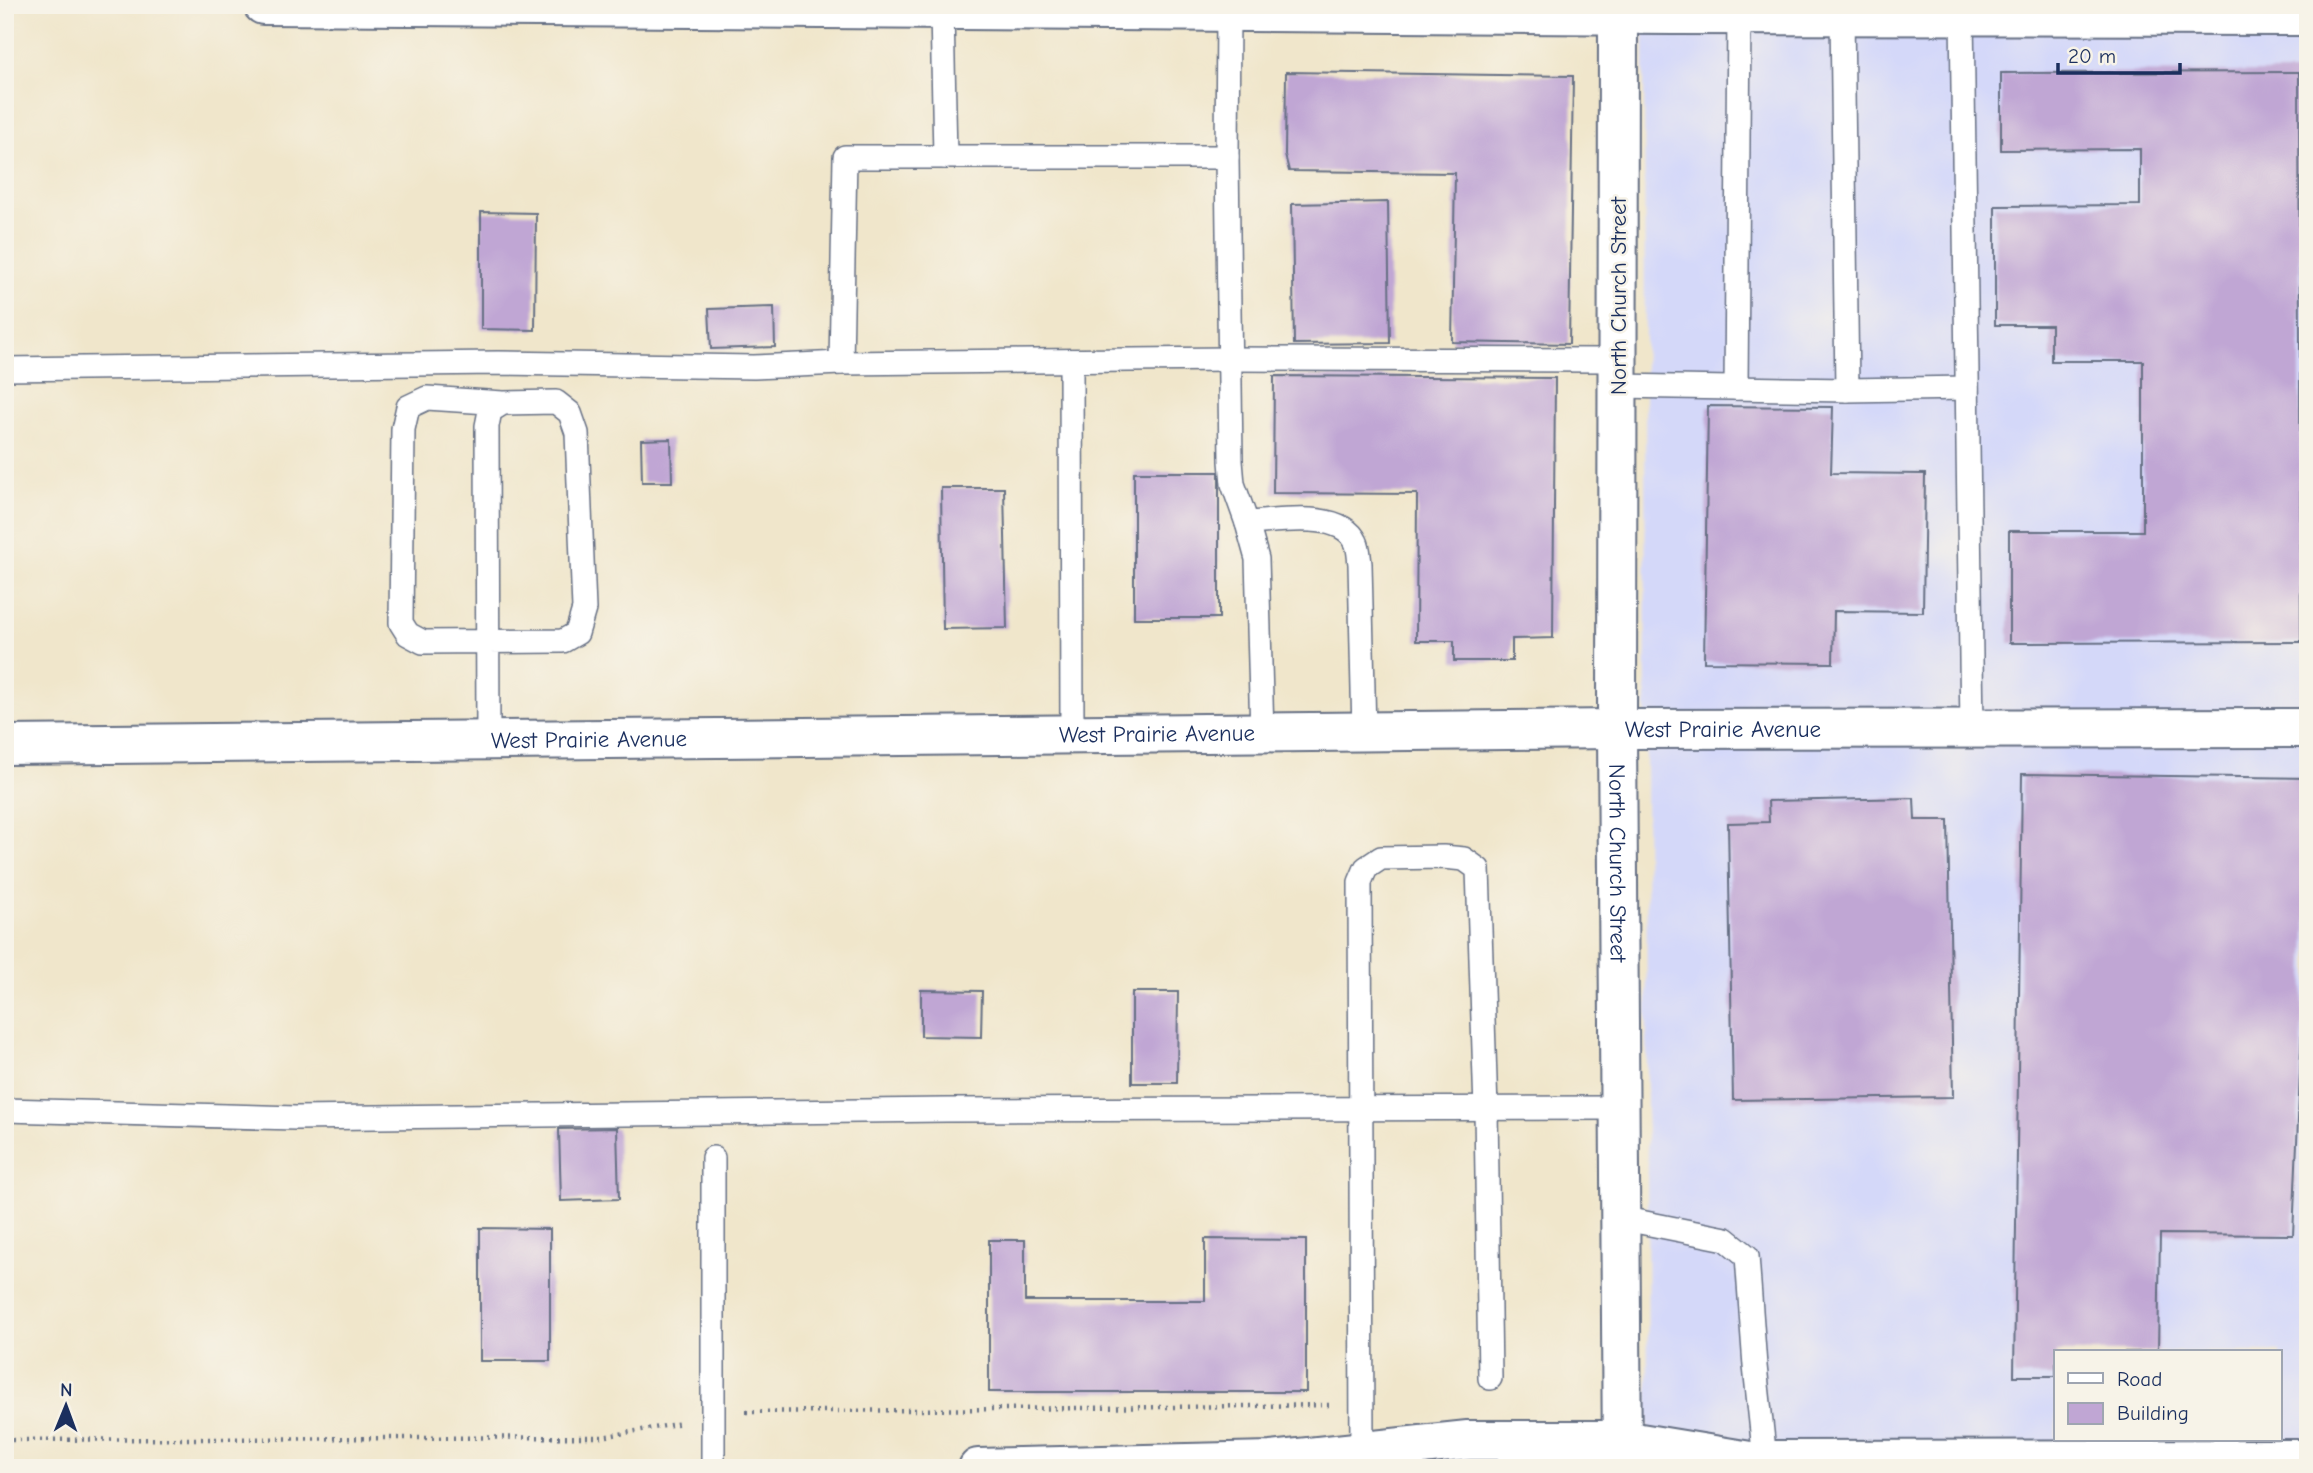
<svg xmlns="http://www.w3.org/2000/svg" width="2313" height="1473" font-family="'Comic Neue',sans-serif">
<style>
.built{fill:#d4d8f9;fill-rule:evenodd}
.building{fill:#c0a6d4}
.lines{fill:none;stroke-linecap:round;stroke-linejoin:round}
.service-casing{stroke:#666f84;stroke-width:26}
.minor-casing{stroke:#666f84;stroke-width:42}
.tertiary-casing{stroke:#666f84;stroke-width:42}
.path{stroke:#666f84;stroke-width:4.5;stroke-dasharray:2 5;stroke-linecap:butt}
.service{stroke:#fff;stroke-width:23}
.minor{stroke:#fff;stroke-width:38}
.tertiary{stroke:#fff;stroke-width:38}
.labels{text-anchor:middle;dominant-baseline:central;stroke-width:5;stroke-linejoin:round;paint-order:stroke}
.street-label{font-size:23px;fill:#1b2f5e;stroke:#f7f3e8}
</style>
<rect width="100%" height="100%" fill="#f7f3e8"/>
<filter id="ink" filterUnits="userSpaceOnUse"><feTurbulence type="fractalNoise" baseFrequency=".0143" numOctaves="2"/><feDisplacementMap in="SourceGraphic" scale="14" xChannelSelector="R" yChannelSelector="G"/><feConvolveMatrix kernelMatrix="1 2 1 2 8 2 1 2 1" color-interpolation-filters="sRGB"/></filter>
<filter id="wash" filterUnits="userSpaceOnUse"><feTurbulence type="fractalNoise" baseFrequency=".00686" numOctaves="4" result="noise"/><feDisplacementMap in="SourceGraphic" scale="28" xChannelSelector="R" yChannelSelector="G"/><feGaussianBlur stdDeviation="1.57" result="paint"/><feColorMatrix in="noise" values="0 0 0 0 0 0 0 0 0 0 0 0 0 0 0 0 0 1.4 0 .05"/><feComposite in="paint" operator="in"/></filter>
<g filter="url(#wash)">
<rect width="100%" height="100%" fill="#f0e6cb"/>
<!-- built -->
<path class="built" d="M1644 5H2308V1468H1648ZM2056 1352H2280V1440H2056Z"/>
<g id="blocks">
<!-- building -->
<g class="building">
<path d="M1286 72 1573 76 1569 344 1452 342 1455 173 1289 171 1285 155Z"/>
<path d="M2299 72 2301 642 2009 643V531H2143V361H2051V325H1995V206L2140 205V149L2001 150V73Z"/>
<path d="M1388 202 1390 343 1294 344 1292 204Z"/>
<path d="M481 212 536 213 535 330 481 329Z"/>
<path d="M774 307 775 347 711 349 709 309Z"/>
<path d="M1274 376 1555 378 1553 638 1512 639V661H1454V641H1416L1417 494 1273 493Z"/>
<path d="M1708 406 1833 407 1831 473 1925 474 1923 612 1834 611 1833 663 1704 662Z"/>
<path d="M671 439 672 482H642L641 440Z"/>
<rect x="1134" y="472" width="85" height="146"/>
<path d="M941 488H1004L1007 628 943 629Z"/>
<path d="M2022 774 2308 778V889L2293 1235 2160 1234 2158 1352H2056V1376H2014Z"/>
<path d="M1914 798 1915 820H1948L1953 1097 1733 1100 1728 823 1769 822 1768 801Z"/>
<path d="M921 990 982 991 981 1037 921 1036Z"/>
<path d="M1132 992H1178L1177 1083H1132Z"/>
<path d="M617 1128 619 1199 561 1201 559 1129Z"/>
<path d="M480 1228 550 1229V1361H480Z"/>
<path d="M1205 1239 1306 1240V1392H989V1240H1025V1301H1205Z"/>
</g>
</g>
</g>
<g filter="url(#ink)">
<use href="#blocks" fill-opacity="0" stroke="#666f84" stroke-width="2"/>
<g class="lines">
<defs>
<g id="service">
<path d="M942 11 945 157H1227"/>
<path d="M1228 12 1227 157 1231 461 1233 484 1247 523 1257 559 1262 733"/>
<path d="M1842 15 1847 390 1967 388"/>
<path d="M1962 15 1972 729"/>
<path d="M945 157H845L841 363 1230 359 1618 360"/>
<path d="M1071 361 1072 735"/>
<path d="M5 369 498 363 754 367 841 363"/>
<path d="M1618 386 1847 390"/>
<path d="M1736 388 1739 15"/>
<path d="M1247 523C1276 522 1341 509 1356 542 1359 548 1359 557 1360 564L1364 732"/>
<path d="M488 741 487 426 490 411 503 403 556 402 570 413 577 433 584 609 577 633 563 641 423 642 408 634 401 623 403 429 408 407 427 398 503 403"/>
<path d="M5 1110 296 1118 947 1110 1620 1108"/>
<path d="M1620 1218 1726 1239 1747 1256 1755 1366 1765 1460"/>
<path d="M1362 1451 1360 882 1366 868 1381 858 1443 857 1464 859 1478 869 1486 1110 1490 1378"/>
<path d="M713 1468V1158"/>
</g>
<g id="minor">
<path d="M263 5 1674 15 2308 16"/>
<path id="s1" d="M1618 5 1617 729 1622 1468"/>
<path id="s2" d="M5 745 1617 729 2308 728"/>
</g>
<g id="tertiary">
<path d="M1725 1463 1765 1460 2308 1459"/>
<path d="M978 1468 1271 1461 1468 1440H1622L1750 1461"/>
</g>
</defs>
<!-- service casing -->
<use href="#service" class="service-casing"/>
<!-- minor casing -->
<use href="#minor" class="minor-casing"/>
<!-- tertiary casing -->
<use href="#tertiary" class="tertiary-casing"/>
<!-- path -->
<g class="path">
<path d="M746 1412 1332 1405"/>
<path d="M5 1440 602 1437 682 1423"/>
</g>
<!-- service -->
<use href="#service" class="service"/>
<!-- minor -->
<use href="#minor" class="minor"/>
<!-- tertiary -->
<use href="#tertiary" class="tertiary"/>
</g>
</g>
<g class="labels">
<!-- street labels -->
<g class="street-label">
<text transform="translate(1618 296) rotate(-90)">North Church Street</text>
<text stroke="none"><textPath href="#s2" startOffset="1718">West Prairie Avenue</textPath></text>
<text stroke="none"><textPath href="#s2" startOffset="1152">West Prairie Avenue</textPath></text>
<text stroke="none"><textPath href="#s2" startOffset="584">West Prairie Avenue</textPath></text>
<text stroke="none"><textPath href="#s1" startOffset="858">North Church Street</textPath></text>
</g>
</g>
<!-- margin -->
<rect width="2313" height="1473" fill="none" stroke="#f7f3e8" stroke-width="28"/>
<!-- legend -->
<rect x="2054" y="1350" width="228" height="91" fill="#f7f3e8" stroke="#9fa5b1" stroke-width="2"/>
<rect x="2068" y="1373" width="35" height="10" fill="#ffffff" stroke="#9fa5b1" stroke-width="2"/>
<text x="2117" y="1386" font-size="21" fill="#1b2f5e">Road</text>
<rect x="2068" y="1403" width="35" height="21" fill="#c0a6d4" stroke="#9fa5b1" stroke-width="2"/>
<text x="2117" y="1420" font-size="21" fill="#1b2f5e">Building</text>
<!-- north arrow -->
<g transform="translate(66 1406) rotate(1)" stroke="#f7f3e8" stroke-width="5" paint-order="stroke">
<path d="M0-5L12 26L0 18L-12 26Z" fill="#1b2f5e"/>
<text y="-10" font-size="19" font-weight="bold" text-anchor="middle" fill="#1b2f5e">N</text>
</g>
<!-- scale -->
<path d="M2058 63v10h122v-10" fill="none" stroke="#1b2f5e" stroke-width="3.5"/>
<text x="2068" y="63" font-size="21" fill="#1b2f5e" stroke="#f7f3e8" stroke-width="5" paint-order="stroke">20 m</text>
</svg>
